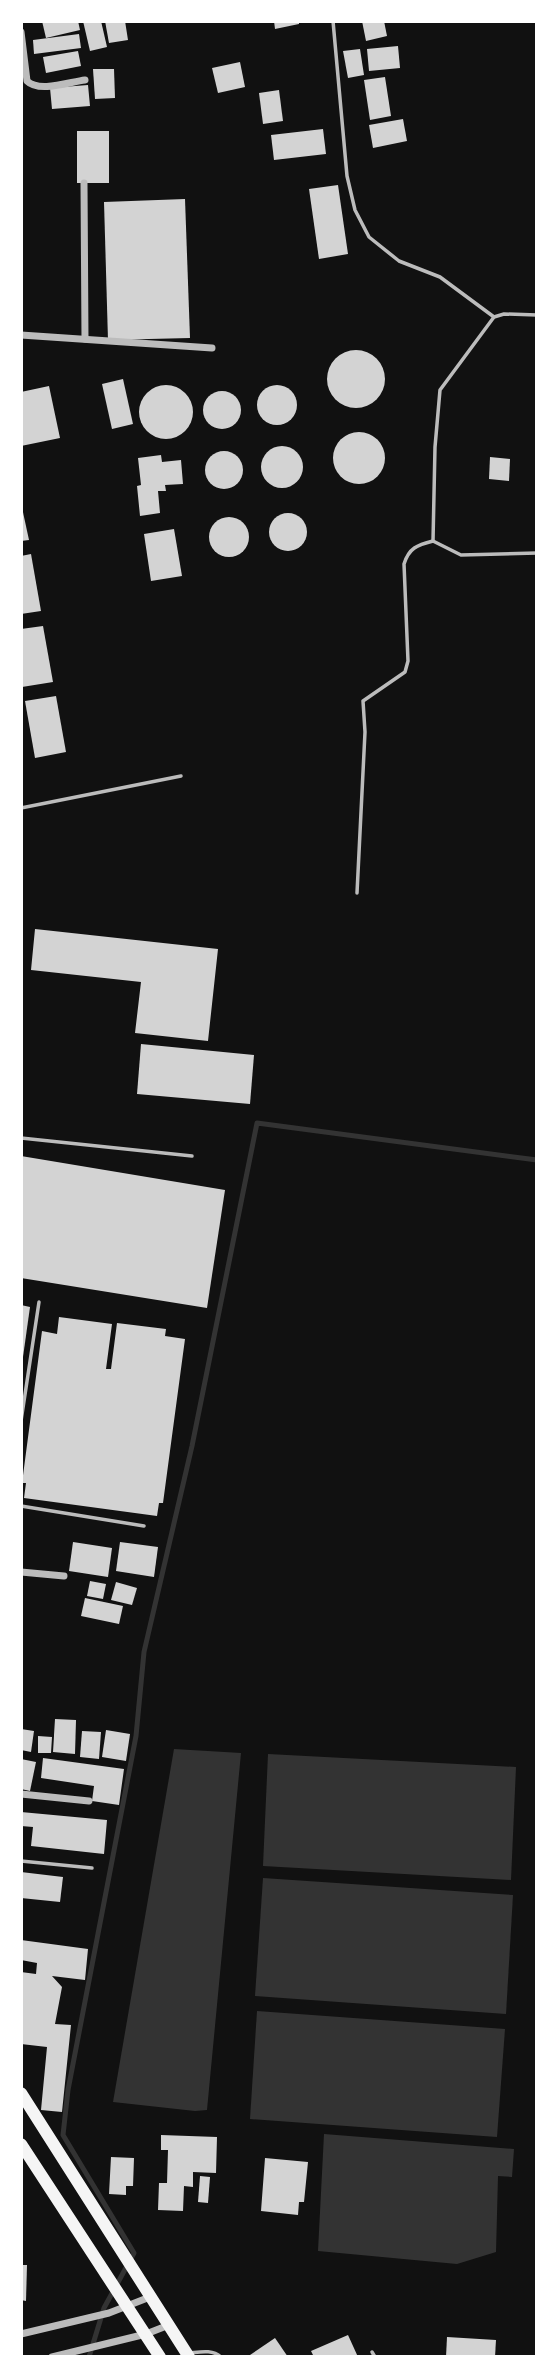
<svg xmlns="http://www.w3.org/2000/svg" width="558" height="2378" font-family="Quicksand,sans-serif">
<style>
.water{fill:#333}
.lines{fill:none;stroke-linecap:round;stroke-linejoin:round}
.stream{stroke:#333;stroke-width:5}
.building{fill:#d3d3d3}
.service{stroke:#bcbcbc;stroke-width:3.5}
.minor{stroke:#bcbcbc;stroke-width:7}
.trunk{stroke:#f5f5f5;stroke-width:12}
</style>
<rect width="100%" height="100%" fill="#111"/>
<!-- water -->
<g class="water">
<path d="M174 1749 241 1753 207 2110 195 2111 113 2102Z"/>
<path d="M268 1754 516 1767 511 1880 263 1866Z"/>
<path d="M263 1878 513 1895 506 2014 255 1996Z"/>
<path d="M257 2011 505 2029 497 2137 250 2119Z"/>
<path d="M324 2134 514 2149 512 2177 498 2176 496 2252 457 2264 318 2251Z"/>
</g>
<g class="lines">
<!-- stream -->
<path class="stream" d="M89 2357 104 2308 134 2253 63 2135 68 2090 136 1736 144 1652 192 1446 257 1123 537 1160"/>
</g>
<!-- building -->
<g class="building">
<path d="M42 21H78L80 30 46 38Z"/>
<path d="M83 21H101L107 47 90 51Z"/>
<path d="M105 21H125L128 40 109 43Z"/>
<path d="M274 21H299V24L275 29Z"/>
<path d="M362 21H384L387 36 366 41Z"/>
<path d="M79 34 81 48 34 54 33 40Z"/>
<path d="M398 46 400 68 369 71 367 49Z"/>
<path d="M360 49 364 75 348 78 343 51Z"/>
<path d="M78 51 81 66 46 73 43 57Z"/>
<path d="M240 62 245 87 218 93 212 68Z"/>
<path d="M93 69H114L115 98 95 99Z"/>
<path d="M385 77 391 116 370 120 364 80Z"/>
<path d="M88 85 90 106 52 109 50 88Z"/>
<path d="M279 90 283 121 263 124 259 93Z"/>
<path d="M403 119 407 141 373 148 369 125Z"/>
<path d="M323 129 326 154 274 160 271 135Z"/>
<rect x="77" y="131" width="32" height="52"/>
<path d="M338 185 348 254 319 259 309 189Z"/>
<path d="M185 199 190 338 108 340 104 202Z"/>
<circle cx="356" cy="379" r="29"/>
<path d="M123 379 133 424 112 429 102 384Z"/>
<circle cx="166" cy="412" r="27"/>
<circle cx="277" cy="405" r="20"/>
<path d="M49 386 60 438 21 446V392Z"/>
<circle cx="222" cy="410" r="19"/>
<circle cx="359" cy="458" r="26"/>
<circle cx="282" cy="467" r="21"/>
<circle cx="224" cy="470" r="19"/>
<path d="M161 455 162 462 181 460 183 484 165 485 166 491H158L160 513 140 516 137 486 141 485 138 458Z"/>
<path d="M490 457 510 459 509 481 489 479Z"/>
<path d="M21 503 29 540 21 541Z"/>
<circle cx="288" cy="532" r="19"/>
<circle cx="229" cy="537" r="20"/>
<path d="M174 529 182 576 151 581 144 534Z"/>
<path d="M31 554 41 611 21 614V556Z"/>
<path d="M43 626 53 682 22 687 21 629Z"/>
<path d="M56 696 66 752 35 758 25 701Z"/>
<path d="M35 929 218 949 208 1041 135 1033 141 982 31 970Z"/>
<path d="M141 1044 254 1055 250 1104 137 1094Z"/>
<path d="M21 1156 225 1190 207 1308 21 1278Z"/>
<path d="M21 1305 30 1307 23 1357H21Z"/>
<path d="M59 1317 112 1324 106 1369H111L117 1323 166 1329 165 1336 185 1339 163 1503H159L157 1516 24 1498 26 1483H22L42 1331 57 1334Z"/>
<path d="M73 1542 112 1548 108 1577 69 1571Z"/>
<path d="M120 1542 158 1547 154 1577 116 1571Z"/>
<path d="M90 1581 106 1584 103 1599 87 1596Z"/>
<path d="M116 1582 137 1588 132 1605 111 1600Z"/>
<path d="M85 1598 123 1606 119 1624 81 1616Z"/>
<path d="M55 1719 76 1720 75 1754 53 1752Z"/>
<path d="M21 1729 34 1731 31 1752 21 1750Z"/>
<path d="M106 1730 130 1734 126 1761 102 1757Z"/>
<path d="M82 1731 101 1732 99 1759 80 1757Z"/>
<path d="M38 1736 52 1737 51 1753H38Z"/>
<path d="M43 1758 124 1769 119 1805 92 1801 94 1786 41 1778Z"/>
<path d="M21 1759 36 1762 30 1791 21 1789Z"/>
<path d="M21 1812 107 1820 104 1854 31 1846 33 1827 21 1826Z"/>
<path d="M21 1872 63 1877 60 1902 21 1898Z"/>
<path d="M21 1940 88 1949 85 1980 52 1976 62 1987 55 2024 71 2025 62 2112 41 2110 47 2047 21 2044V1972L36 1974 37 1963 21 1960Z"/>
<path d="M161 2135 217 2137 216 2173 193 2172V2187L184 2186 183 2211 158 2210 159 2183H167L168 2150H161Z"/>
<path d="M111 2157 134 2158 133 2186H126V2195L109 2194Z"/>
<path d="M265 2158 308 2162 304 2202H299L298 2215 261 2211Z"/>
<path d="M200 2176 210 2177 208 2203 198 2202Z"/>
<path d="M21 2265H27L26 2301 21 2300Z"/>
<path d="M348 2335 358 2357H314L311 2351Z"/>
<path d="M447 2337 496 2340 495 2357H446Z"/>
<path d="M275 2338 288 2357H247Z"/>
</g>
<g class="lines">
<!-- service -->
<g class="service">
<path d="M333 21 347 176 355 210 369 237 399 261 440 277 494 317"/>
<path d="M537 315 504 314 494 317 440 390 435 447 433 541 461 555 537 553"/>
<path d="M21 808 181 776"/>
<path d="M357 893 365 732 363 701 405 672 408 661 404 564C409 548 417 545 433 541"/>
<path d="M21 1138 192 1156"/>
<path d="M21 1421 39 1302"/>
<path d="M21 1506 144 1526"/>
<path d="M21 1861 92 1868"/>
<path d="M372 2352 375 2357"/>
<path d="M189 2353C200 2352 212 2349 221 2357"/>
</g>
<!-- minor -->
<g class="minor">
<path d="M21 32 27 81C39 93 69 82 85 80"/>
<path d="M84 183 85 339"/>
<path d="M21 335 212 348"/>
<path d="M21 1572 64 1576"/>
<path d="M21 1794 89 1801"/>
<path d="M21 2334 109 2313 150 2297"/>
<path d="M52 2357 146 2334 169 2325"/>
</g>
<!-- trunk -->
<g class="trunk">
<path d="M21 2093 189 2357"/>
<path d="M21 2144 160 2357"/>
</g>
</g>
<!-- border -->
<rect width="558" height="2378" fill="none" stroke="#ffffff" stroke-width="46"/>
</svg>
